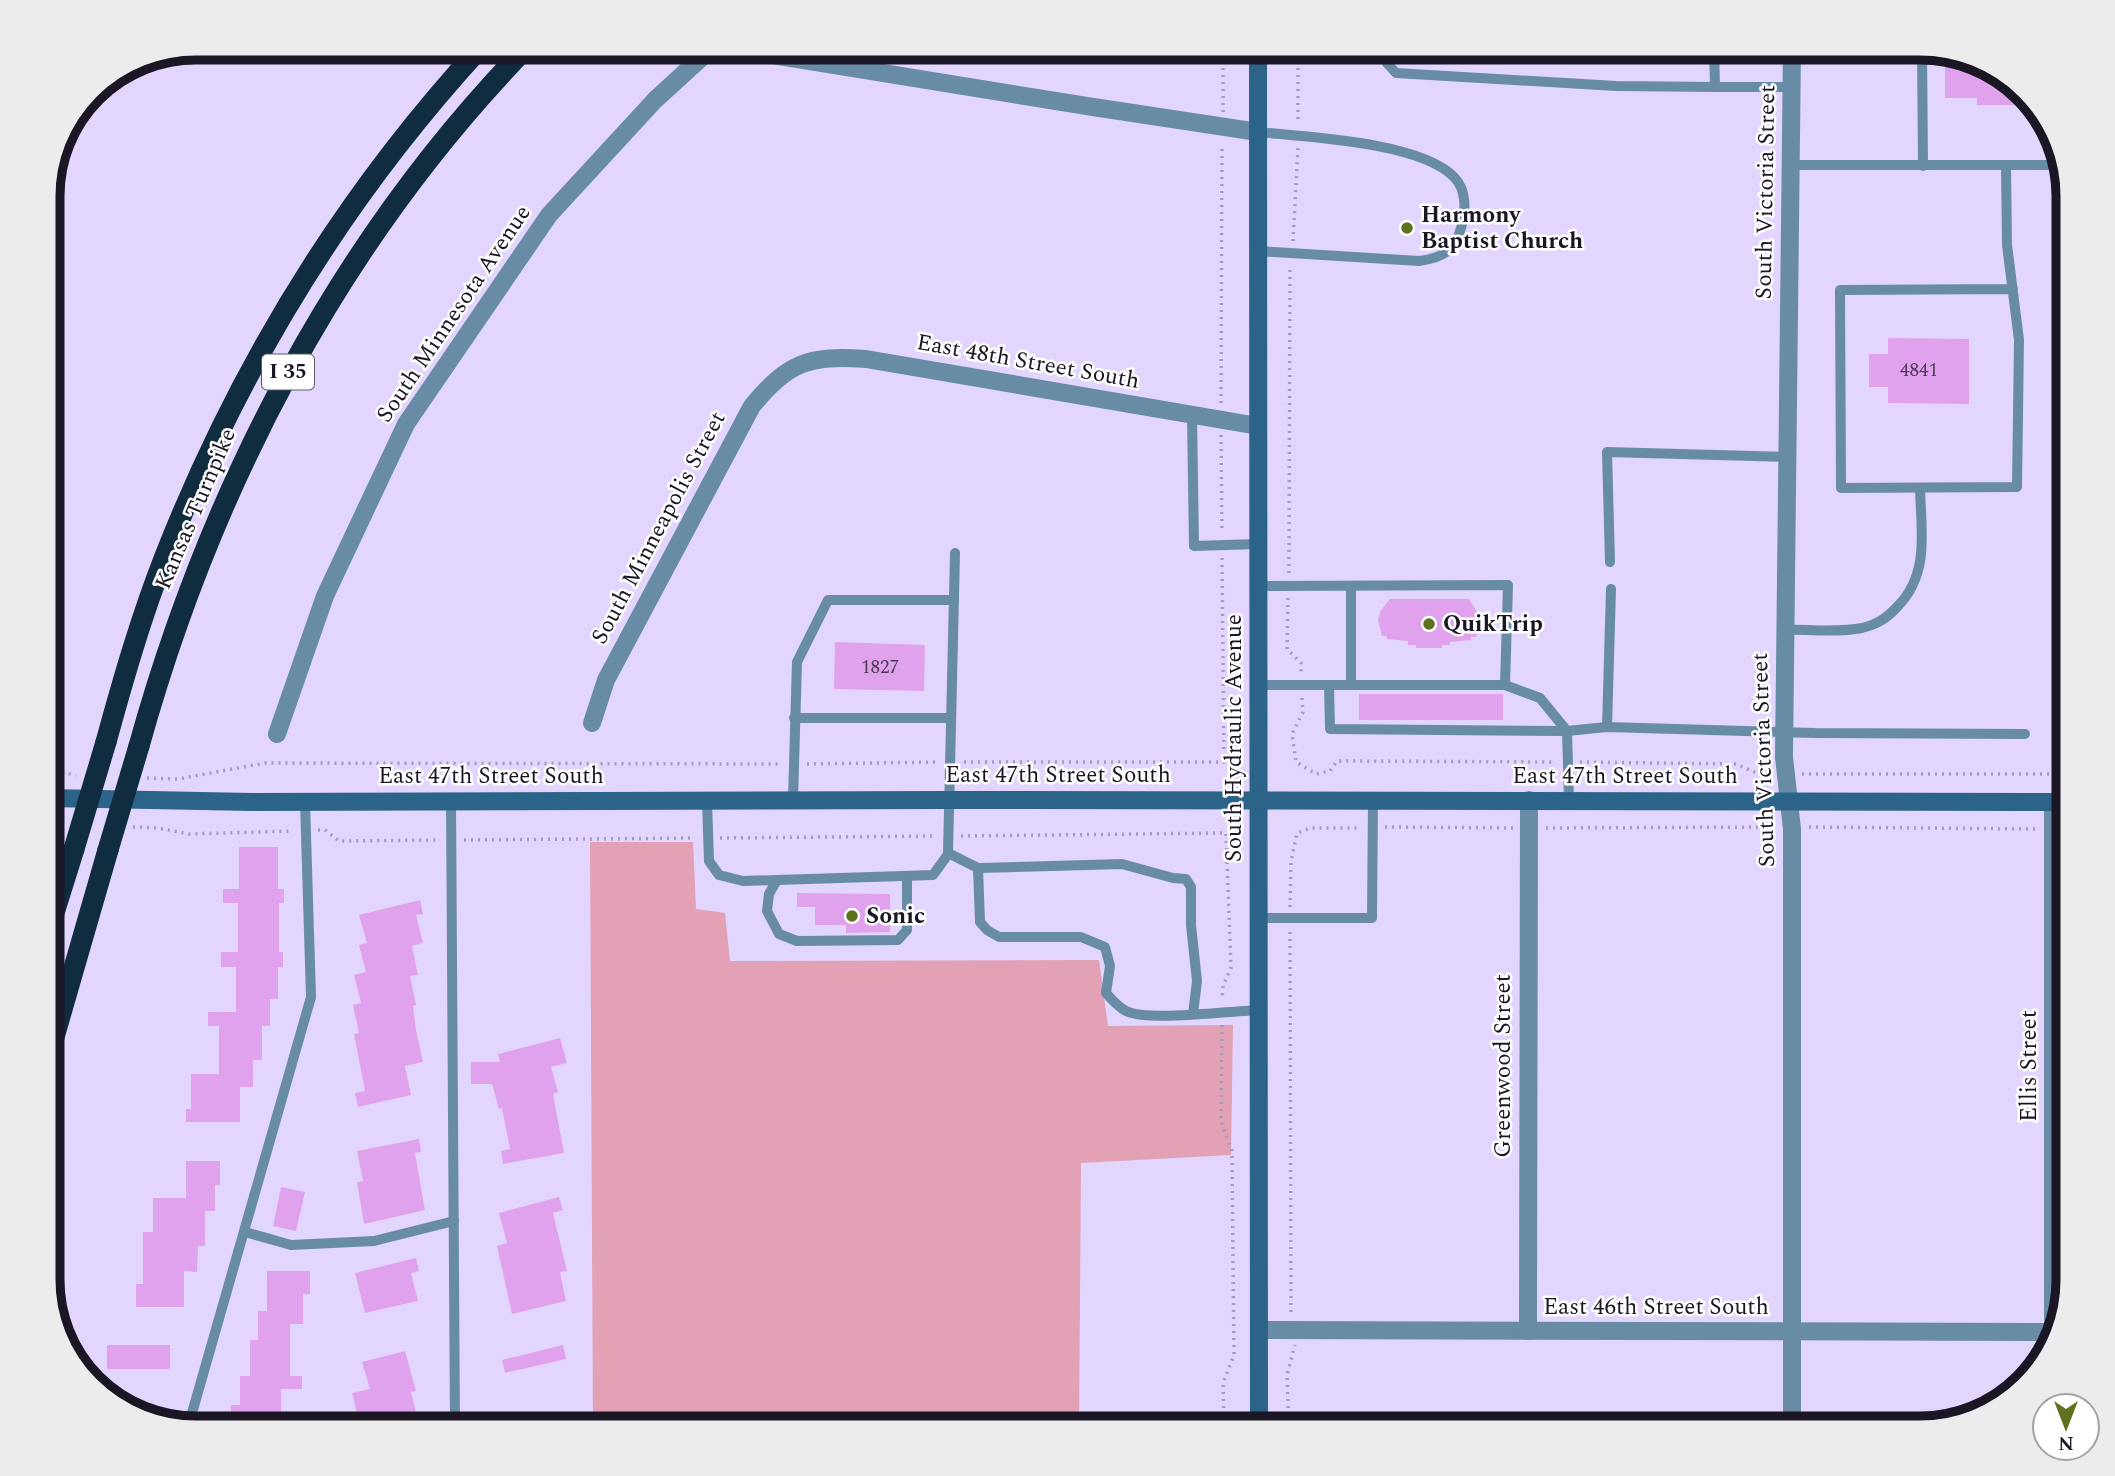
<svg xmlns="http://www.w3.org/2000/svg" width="2115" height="1476" font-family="Spectral,serif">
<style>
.green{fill:#e2a1b4}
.building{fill:#e0a2ed}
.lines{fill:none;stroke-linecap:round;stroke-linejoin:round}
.path{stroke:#a59bbb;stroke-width:3.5;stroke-dasharray:2 5;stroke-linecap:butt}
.lane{stroke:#688ca5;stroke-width:10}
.street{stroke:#688ca5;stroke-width:18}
.secondary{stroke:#2b6389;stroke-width:18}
.highway{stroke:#102d40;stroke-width:21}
.highway-bridge{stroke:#102d40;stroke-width:21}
.poi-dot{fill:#60711e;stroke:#fff;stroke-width:2.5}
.labels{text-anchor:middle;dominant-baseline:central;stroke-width:5;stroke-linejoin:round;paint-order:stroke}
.number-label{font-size:19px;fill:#4c3956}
.shield{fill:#fff;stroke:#5f5c66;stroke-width:2}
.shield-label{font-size:21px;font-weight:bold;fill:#1b1624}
.street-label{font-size:23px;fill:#1b1624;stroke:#fff}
.poi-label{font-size:23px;font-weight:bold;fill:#1b1624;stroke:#fff;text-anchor:start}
.rim{fill:none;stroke:#1b1624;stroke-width:9}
</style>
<rect width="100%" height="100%" fill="#e3d6fe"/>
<!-- green -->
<path class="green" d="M590 842H693L696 909 725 913 730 961 1099 960 1108 1026 1233 1025 1231 1155 1081 1163 1079 1429H593Z"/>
<!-- building -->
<g class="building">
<path d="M1945 55 2002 72 2031 105H1977V98H1945Z"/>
<path d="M1888 338 1969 339V404L1888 403V387H1869V354H1888Z"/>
<path d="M1390 599H1469L1479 615 1478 632 1476 637H1471V640L1450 642V645H1442V648H1416V645H1408V641L1387 639V636H1382L1378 620 1381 610Z"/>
<path d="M835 642 925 645 924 691 834 689Z"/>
<rect x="1359" y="694" width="144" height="26"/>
<path d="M239 847H278V889H284V903H279V952H283V967H278V999H270V1026H262V1060H253V1087H240V1122H186V1109H191V1074H219V1026H208V1012H236V967H221V952H238V903H223V889H239Z"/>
<path d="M797 893 890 894V932L846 933V925H815V907H797Z"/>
<path d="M420 900 423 914 416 915 423 943 412 946 418 975 410 976 416 1005 413 1006 416 1030 423 1062 405 1066 411 1095 358 1107 355 1093 365 1091 354 1034 359 1033 353 1005 361 1003 354 975 366 972 359 945 367 943 359 915Z"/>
<path d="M560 1038 567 1063 551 1067 558 1092 553 1094 564 1153 503 1164 501 1151 510 1149 502 1108 499 1109 492 1084H471V1062H500L498 1054Z"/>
<path d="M419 1139 421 1152 415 1153 425 1210 364 1224 357 1182 363 1181 357 1151Z"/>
<path d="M186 1161H220V1185H215V1211H205V1246H198L197 1272 184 1271V1307H136V1284H143V1232H153V1198H186Z"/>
<path d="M281 1187 305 1192 296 1231 273 1226Z"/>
<path d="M559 1197 563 1210 553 1213 567 1271 560 1272 566 1301 512 1314 497 1246 507 1243 499 1213Z"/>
<path d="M416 1258 419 1271 411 1273 418 1301 365 1313 355 1273Z"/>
<path d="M267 1271H310V1294H303V1324H290V1376H302V1389H281V1429H231V1405H240V1376H250V1340H258V1311H267Z"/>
<rect x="107" y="1345" width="63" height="24"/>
<path d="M563 1345 566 1359 505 1373 502 1360Z"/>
<path d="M405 1351 416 1391 411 1392 418 1421 385 1429H361L352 1393 370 1389 362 1362Z"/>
</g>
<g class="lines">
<!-- path -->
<g class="path">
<path d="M1298 47V122"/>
<path d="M1223 112V47"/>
<path d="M1293 241 1298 147"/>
<path d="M1221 403 1222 144"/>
<path d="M1221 435 1222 532"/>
<path d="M1289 573 1290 266"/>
<path d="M1288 598 1287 649 1301 663V672"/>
<path d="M1302 698 1303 712 1292 734 1296 762 1316 774 1330 771 1337 761 1555 762"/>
<path d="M964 762H1224L1222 557"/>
<path d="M1580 762 1736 764 1761 775H1769"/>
<path d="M807 764 939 762"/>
<path d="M48 770 76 775"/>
<path d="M1802 774H2059L2068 771"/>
<path d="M147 778 178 779 265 763 782 764"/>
<path d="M48 824 62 825"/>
<path d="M133 827 158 828 189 834 293 831"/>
<path d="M1385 827 1514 828"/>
<path d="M1809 827 2036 829"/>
<path d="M1546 828 1777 827"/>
<path d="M318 830H325L339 841 439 840"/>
<path d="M961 836 1226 833 1231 968 1223 986 1222 1000"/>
<path d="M720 838 936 836"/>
<path d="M464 840 695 838"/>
<path d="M1290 907 1291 862 1297 833 1311 828H1360"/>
<path d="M1290 932 1291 1313"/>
<path d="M1222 1025 1221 1121 1232 1151 1234 1355 1223 1383 1224 1429"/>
<path d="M1289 1429 1287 1375 1295 1345"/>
</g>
<!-- lane -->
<g class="lane">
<path d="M1386 47V62L1396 73 1616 86 1715 87"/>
<path d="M1714 47 1715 87H1791"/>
<path d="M1922 48 1923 166"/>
<path d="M1790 165H2061"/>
<path d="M2006 165 2007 245 2019 340 2017 487 1841 488 1840 290 2013 289"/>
<path d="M1258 251 1419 261C1442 258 1455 251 1461 228 1466 212 1467 190 1454 177 1420 142 1307 137 1258 132"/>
<path d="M1192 415 1194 546 1258 544"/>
<path d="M955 553 948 853 978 868 980 922 987 930 999 937H1081L1105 947 1110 966 1106 993C1112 1000 1118 1007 1126 1011 1149 1022 1230 1011 1259 1010"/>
<path d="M1610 562 1607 452 1787 457"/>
<path d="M1258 586 1508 585 1505 685H1258"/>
<path d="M1785 630C1810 629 1838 633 1862 628 1878 624 1887 618 1898 606 1930 573 1921 530 1920 488"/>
<path d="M1329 685 1330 729 1567 731 1607 727 1815 733 2025 734"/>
<path d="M1351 685V586"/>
<path d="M1505 685 1540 698 1567 731 1569 801"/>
<path d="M794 718H951"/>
<path d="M1607 727 1611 589"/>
<path d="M793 800 797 662 828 600H954"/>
<path d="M451 801 455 1429"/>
<path d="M707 801 709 861 719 875 743 881 933 875 949 853"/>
<path d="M978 868 1122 864 1173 878 1186 879 1191 887V925L1197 981 1193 1014"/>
<path d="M777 880 769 894 767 911 779 934 797 941 898 940 907 930V877"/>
<path d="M1259 918H1372L1373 800"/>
<path d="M245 1232 291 1245 374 1241 454 1221"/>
<path d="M188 1427 311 997 305 802"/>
</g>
<!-- street -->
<g class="street">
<path d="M723 47 1093 107 1258 132"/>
<path d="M1792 47 1784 757 1792 829V1429"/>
<path d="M592 723 606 680 752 406C789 362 808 355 866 359L1258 426"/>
<path d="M277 734 325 596 406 424 549 215 655 100 713 47"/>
<path d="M1259 1330 2052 1332"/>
<path d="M2053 1330V802"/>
<path d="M1528 1331 1529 800"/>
</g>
<!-- secondary -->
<g class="secondary">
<path d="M1258 47 1259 1429"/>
<path d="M48 798 252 802 950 800 2068 802"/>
</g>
<!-- highway -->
<g class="highway">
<path d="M106 742C123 680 141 617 165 556 239 368 344 196 481 47"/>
<path d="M139 746C211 487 339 240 527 47"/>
<path d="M48 932 74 849"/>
<path d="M48 1058 108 850"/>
</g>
<!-- highway-bridge -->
<g class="highway-bridge">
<path d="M74 849 106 742"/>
<path d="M108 850 139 746"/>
</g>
</g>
<!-- markers -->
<g class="poi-dot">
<circle cx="1407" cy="228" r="7"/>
<circle cx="1429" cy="624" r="7"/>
<circle cx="852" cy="916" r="7"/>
</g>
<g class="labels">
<!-- number labels -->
<g class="number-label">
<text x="1919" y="370">4841</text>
<text x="880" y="667">1827</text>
</g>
<!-- shield labels -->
<rect class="shield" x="262" y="354.5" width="52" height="35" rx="5"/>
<g class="shield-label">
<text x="288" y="372">I 35</text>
</g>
<!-- street labels -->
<g class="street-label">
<text transform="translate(1766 192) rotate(-89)">South Victoria Street</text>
<text transform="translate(454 314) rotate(-56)">South Minnesota Avenue</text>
<text transform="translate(1028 362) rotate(10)">East 48th Street South</text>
<text transform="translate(196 509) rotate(-67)">Kansas Turnpike</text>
<text transform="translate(659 528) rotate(-62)">South Minneapolis Street</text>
<text transform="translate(1234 738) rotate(-90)">South Hydraulic Avenue</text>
<text transform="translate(1764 760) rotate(-92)">South Victoria Street</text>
<text x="1058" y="775">East 47th Street South</text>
<text x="491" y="776">East 47th Street South</text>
<text x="1625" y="776">East 47th Street South</text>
<text transform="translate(1503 1066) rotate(-90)">Greenwood Street</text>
<text transform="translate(2029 1066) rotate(-90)">Ellis Street</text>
<text x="1656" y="1307">East 46th Street South</text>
</g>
<!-- poi labels -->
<g class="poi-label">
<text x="1421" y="215">Harmony<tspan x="1421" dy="26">Baptist Church</tspan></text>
<text x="1443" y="624">QuikTrip</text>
<text x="866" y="916">Sonic</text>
</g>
</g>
<!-- crop -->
<path d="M0 0H2115V1476H0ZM196 60H1920A136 136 0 0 1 2056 196V1280A136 136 0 0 1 1920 1416H196A136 136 0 0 1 60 1280V196A136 136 0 0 1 196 60Z" fill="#edeced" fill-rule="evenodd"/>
<path class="rim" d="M196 60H1920A136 136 0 0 1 2056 196V1280A136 136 0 0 1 1920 1416H196A136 136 0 0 1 60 1280V196A136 136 0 0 1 196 60Z"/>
<!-- north arrow -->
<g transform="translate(2066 1427) rotate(180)"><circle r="33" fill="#ffffff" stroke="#a4a2a7" stroke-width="2"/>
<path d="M0-5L12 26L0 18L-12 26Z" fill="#60711e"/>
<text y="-10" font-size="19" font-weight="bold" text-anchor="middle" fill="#1b1624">N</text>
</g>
</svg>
